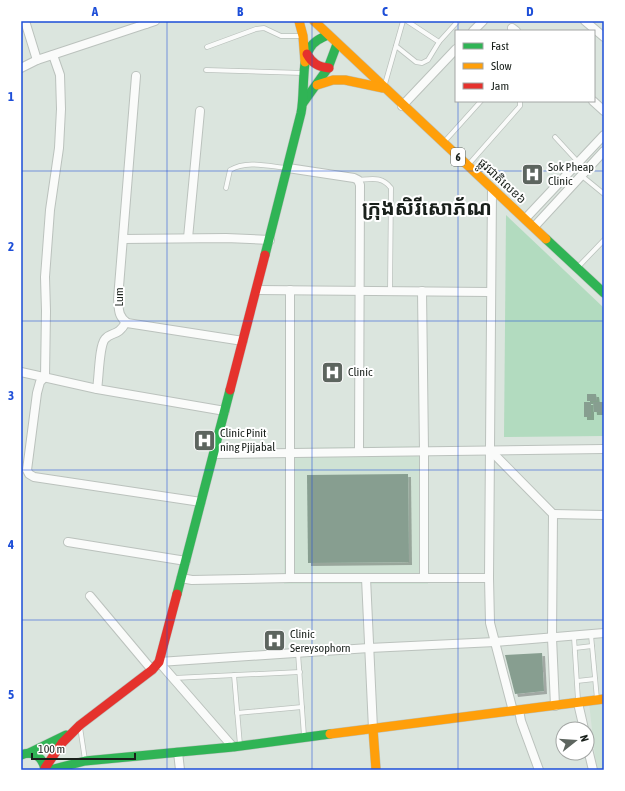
<svg xmlns="http://www.w3.org/2000/svg" width="625" height="791" font-family="'Asap Condensed','Noto Sans Khmer',sans-serif">
<style>
.built{fill:#cfe2d4}
.green{fill:#b2dbbf}
.building{fill:#879e90;filter:url(#shadow)}
.lines{fill:none;stroke-linecap:round;stroke-linejoin:round}
.lane-casing{stroke:#bbc2bd;stroke-width:5.5}
.street-casing{stroke:#bbc2bd;stroke-width:10}
.fast-casing{stroke:#bbc2bd;stroke-width:10}
.slow-casing{stroke:#bbc2bd;stroke-width:10}
.jam-casing{stroke:#bbc2bd;stroke-width:10}
.lane{stroke:#fafbfa;stroke-width:4}
.street{stroke:#fafbfa;stroke-width:8}
.fast{stroke:#30b455;stroke-width:9}
.slow{stroke:#ff9f0a;stroke-width:9}
.jam{stroke:#e5322d;stroke-width:9}
.grid{fill:none;stroke:#1d4ed8;stroke-width:1;stroke-opacity:0.55}
.labels{text-anchor:middle;dominant-baseline:central;stroke-width:4;stroke-linejoin:round;paint-order:stroke}
.shield{fill:#fff;stroke:#5e635f;stroke-width:1}
.shield-label{font-size:11px;font-weight:bold;fill:#19201b}
.poi-label{font-size:12px;fill:#19201b;stroke:#fff;text-anchor:start}
.street-label{font-size:12px;fill:#19201b;stroke:#fff}
.town-label{font-size:20px;font-weight:bold;fill:#19201b;stroke:#fff}
.neatline{fill:none;stroke:#1d4ed8;stroke-width:1.5}
.grid-label{font-size:13px;text-anchor:middle;font-weight:bold;fill:#1d4ed8}
</style>
<defs>
<filter id="shadow"><feDropShadow dx="3" dy="3" stdDeviation="0" flood-color="#0004"/></filter>
</defs>
<rect width="100%" height="100%" fill="#dbe5de"/>
<!-- built -->
<g class="built">
<path d="M427 446 428 584H284L285 448Z"/>
<path d="M604 700V770H598L595 757 589 702Z"/>
</g>
<!-- green -->
<path class="green" d="M506 215 604 308V436L504 437Z"/>
<!-- building -->
<g class="building">
<path d="M587 394H596L597 401H587Z"/>
<rect x="584" y="402" width="7" height="15"/>
<path d="M593 402H604V412H594Z"/>
<path d="M408 474 409 562 308 563 307 475Z"/>
<path d="M542 653 544 691 515 694 505 655Z"/>
</g>
<g class="lines">
<defs>
<g id="lane">
<path d="M407 21 439 42"/>
<path d="M396 46 416 62 422 63 428 60 439 42 458 21"/>
<path d="M207 47 256 29 264 28 281 36H300"/>
<path d="M206 70 303 73"/>
<path d="M385 84 403 21"/>
<path d="M555 137 578 162"/>
<path d="M445 141 481 101"/>
<path d="M469 164 520 106V101"/>
<path d="M582 176 604 194"/>
<path d="M358 180C372 179 382 176 391 188L390 291"/>
<path d="M226 188 230 170C246 160 268 166 286 168"/>
<path d="M579 266 604 240"/>
<path d="M591 635 597 699"/>
<path d="M574 637 578 700"/>
<path d="M575 648 592 646"/>
<path d="M298 653 304 736"/>
<path d="M234 675 240 745"/>
<path d="M174 678 300 672"/>
<path d="M577 681 595 679"/>
<path d="M237 713 302 707"/>
<path d="M80 727 85 760"/>
</g>
<g id="street">
<path d="M25 21 37 60"/>
<path d="M585 21 604 37"/>
<path d="M146 24 155 21"/>
<path d="M512 28 516 31"/>
<path d="M473 31 483 21"/>
<path d="M53 55 60 75 61 109 59 148 50 210 45 277 46 311 45 377 40 382 37 393 27 470 29 474 34 477 201 502"/>
<path d="M21 68 37 60 146 24 144 21"/>
<path d="M136 76 118 299C119 310 118 316 127 323L243 341"/>
<path d="M593 101 604 111"/>
<path d="M402 106 456 49"/>
<path d="M288 168 354 178 358 180 360 185 359 452"/>
<path d="M492 189 489 578 490 623 513 711"/>
<path d="M525 219 604 135"/>
<path d="M534 227 604 151"/>
<path d="M188 238 200 111"/>
<path d="M123 239 226 238 270 240"/>
<path d="M257 290 490 292"/>
<path d="M422 291 424 451V578"/>
<path d="M21 372 97 389 225 411"/>
<path d="M97 389C99 378 99 346 105 339 112 331 118 337 126 322"/>
<path d="M491 451 553 514 552 638 555 706"/>
<path d="M214 454 604 449"/>
<path d="M553 514 604 515"/>
<path d="M68 542 186 561"/>
<path d="M181 578 192 580 290 578H489"/>
<path d="M290 578V290"/>
<path d="M366 578 373 729"/>
<path d="M90 596 152 670"/>
<path d="M159 662 369 648 495 642 604 633"/>
<path d="M159 662 233 747"/>
<path d="M578 703 584 729"/>
<path d="M519 710 521 721 539 770"/>
<path d="M587 745 593 770"/>
<path d="M178 752 180 770"/>
</g>
<g id="fast">
<path d="M303 103 328 68 337 44"/>
<path d="M546 239 604 293"/>
<path d="M265 255 301 113C305 94 301 62 310 48 314 41 321 38 328 35"/>
<path d="M177 594 230 390"/>
<path d="M29 753 66 735"/>
<path d="M21 755C34 750 43 757 45 770"/>
<path d="M50 770 85 761 233 747 330 734"/>
</g>
<g id="slow">
<path d="M299 21 303 36 305 62"/>
<path d="M314 21 546 239"/>
<path d="M317 85 333 80H345L383 88"/>
<path d="M373 729 376 770"/>
<path d="M330 734 604 699"/>
</g>
<g id="jam">
<path d="M307 54C312 63 318 67 329 68"/>
<path d="M230 390 265 255"/>
<path d="M45 768 62 743 80 725 152 670 159 662 177 594"/>
</g>
</defs>
<!-- lane casing -->
<use href="#lane" class="lane-casing"/>
<!-- street casing -->
<use href="#street" class="street-casing"/>
<!-- fast casing -->
<use href="#fast" class="fast-casing"/>
<!-- slow casing -->
<use href="#slow" class="slow-casing"/>
<!-- jam casing -->
<use href="#jam" class="jam-casing"/>
<!-- lane -->
<use href="#lane" class="lane"/>
<!-- street -->
<use href="#street" class="street"/>
<!-- fast -->
<use href="#fast" class="fast"/>
<!-- slow -->
<use href="#slow" class="slow"/>
<!-- jam -->
<use href="#jam" class="jam"/>
</g>
<!-- grid -->
<path class="grid" d="M167 21V770M312 21V770M458 21V31M458 101V770M21 171H604M21 321H604M21 470H604M21 620H604"/>
<!-- icons -->
<defs>
<symbol id="hospital-square" viewBox="-11 -11 22 22"><rect x="-9" y="-9" width="18" height="18" rx="4" fill="#5d655f" stroke="#fff"/><path d="M-5-5h3v3.5h4V-5h3V5h-3V1.5h-4V5h-3Z" fill="#fff"/></symbol>
</defs>
<g fill-rule="evenodd">
<use href="#hospital-square" x="520" y="162" width="25" height="25"/>
<use href="#hospital-square" x="320" y="360" width="25" height="25"/>
<use href="#hospital-square" x="192" y="428" width="25" height="25"/>
<use href="#hospital-square" x="262" y="628" width="25" height="25"/>
</g>
<g class="labels">
<!-- shield labels -->
<rect class="shield" x="451" y="148" width="14" height="18" rx="3"/>
<g class="shield-label">
<text x="458" y="157">6</text>
</g>
<!-- poi labels -->
<g class="poi-label">
<text x="548" y="167">Sok Pheap<tspan x="548" dy="14">Clinic</tspan></text>
<text x="348" y="372">Clinic</text>
<text x="220" y="433">Clinic Pinit<tspan x="220" dy="14">ning Pjijabal</tspan></text>
<text x="290" y="634">Clinic<tspan x="290" dy="14">Sereysophorn</tspan></text>
</g>
<!-- street labels -->
<g class="street-label">
<text transform="translate(502 181) rotate(43)">ផ្លូវជាតិលេខ៦</text>
<text transform="translate(119 297) rotate(-90)">Lum</text>
</g>
<!-- town labels -->
<g class="town-label">
<text x="427" y="207">ក្រុងសិរីសោភ័ណ</text>
</g>
</g>
<!-- border -->
<rect width="625" height="791" fill="none" stroke="#ffffff" stroke-width="44"/>
<!-- legend -->
<rect x="455" y="30" width="140" height="72" fill="#ffffff" stroke="#a3a6a4"/>
<rect x="463" y="43" width="20" height="6" fill="#30b455" stroke="#a3a6a4"/>
<text x="491" y="50" font-size="12" fill="#19201b">Fast</text>
<rect x="463" y="63" width="20" height="6" fill="#ff9f0a" stroke="#a3a6a4"/>
<text x="491" y="70" font-size="12" fill="#19201b">Slow</text>
<rect x="463" y="83" width="20" height="6" fill="#e5322d" stroke="#a3a6a4"/>
<text x="491" y="90" font-size="12" fill="#19201b">Jam</text>
<!-- north arrow -->
<g transform="translate(575 741) rotate(73)"><circle r="19" fill="#ffffff" stroke="#a3a6a4"/>
<path d="M0-3L7 15L0 10L-7 15Z" fill="#5d655f"/>
<text y="-6" font-size="11" font-weight="bold" text-anchor="middle" fill="#19201b">N</text>
</g>
<!-- scale -->
<path d="M32 753v6h103v-6" fill="none" stroke="#19201b" stroke-width="2"/>
<text x="38" y="753" font-size="12" fill="#19201b" stroke="#ffffff" stroke-width="3" paint-order="stroke">100 m</text>
<rect x="22" y="22" width="581" height="747" class="neatline"/>
<g class="grid-label">
<text x="95" y="16">A</text>
<text x="240" y="16">B</text>
<text x="385" y="16">C</text>
<text x="530" y="16">D</text>
<text x="11" y="101">1</text>
<text x="11" y="251">2</text>
<text x="11" y="400">3</text>
<text x="11" y="549">4</text>
<text x="11" y="699">5</text>
</g>
</svg>
